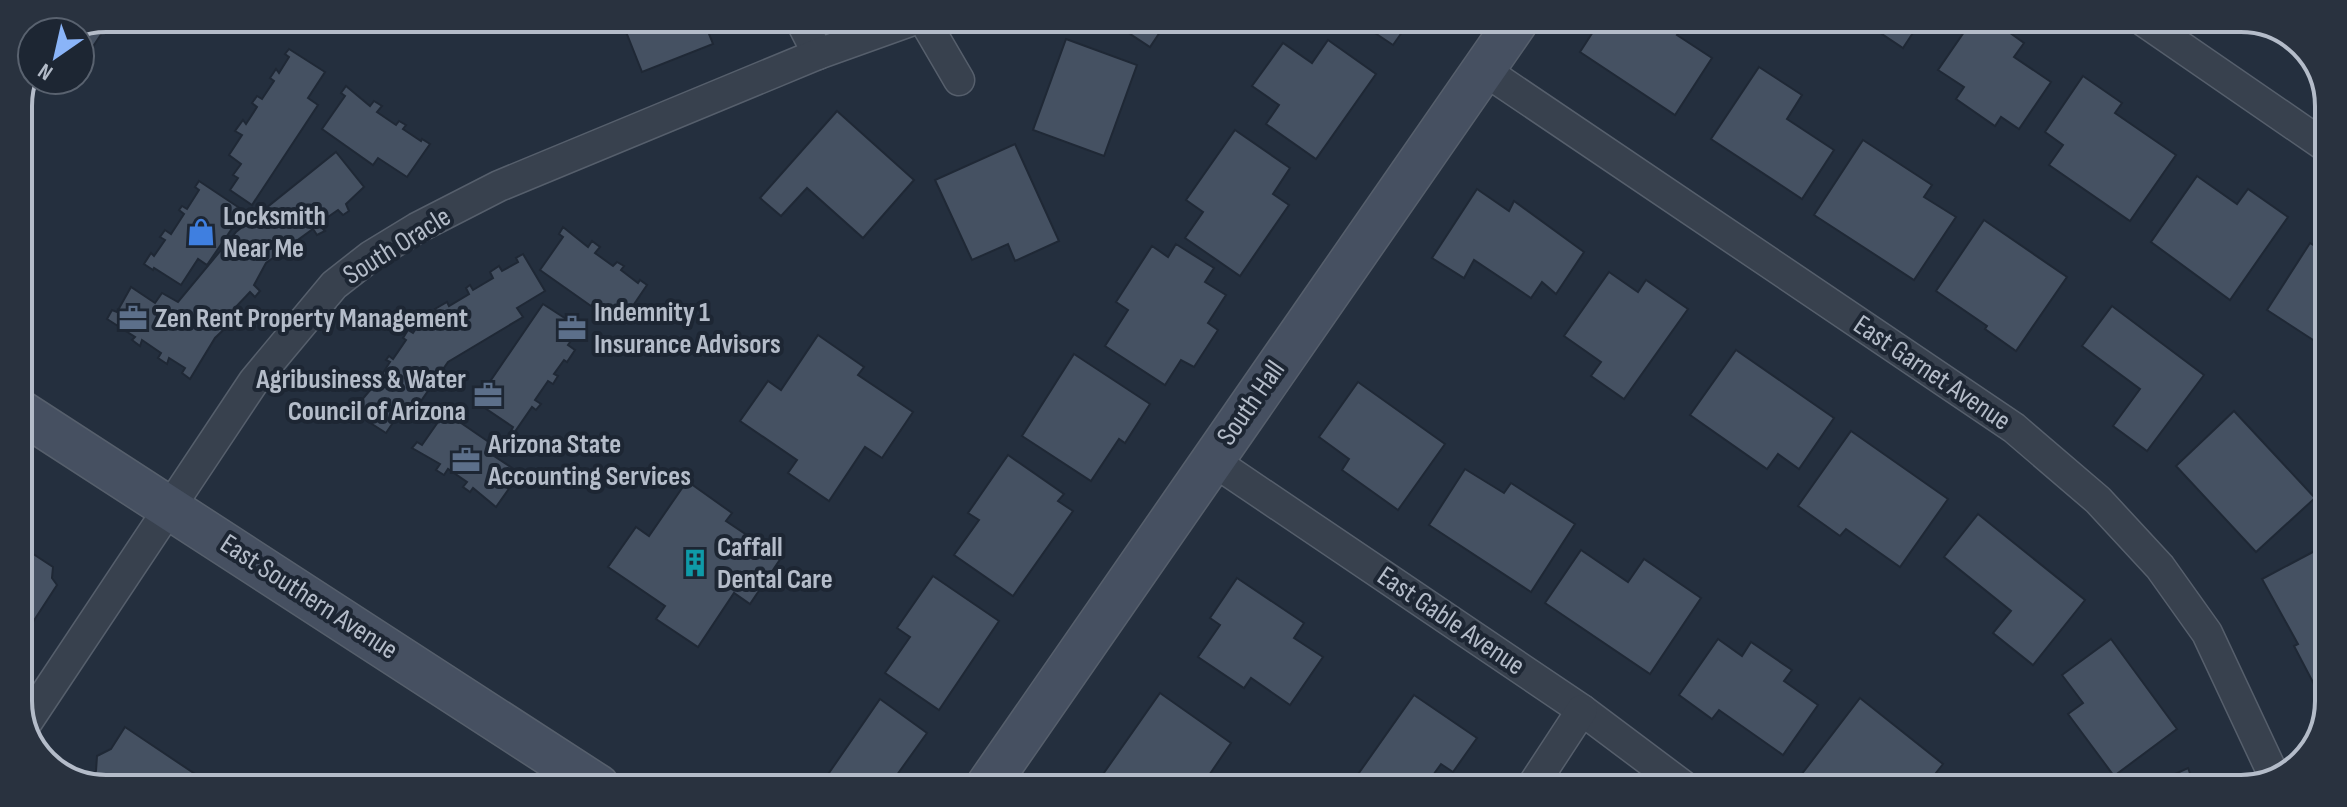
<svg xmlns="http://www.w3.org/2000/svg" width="2347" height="807" font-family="'Sofia Sans Condensed',sans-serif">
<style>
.building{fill:#455162;stroke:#1f2835;stroke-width:2}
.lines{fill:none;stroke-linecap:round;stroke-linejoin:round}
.street-casing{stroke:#565f6c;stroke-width:33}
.secondary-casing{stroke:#565f6c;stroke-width:45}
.street{stroke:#38414e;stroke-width:30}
.secondary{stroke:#465061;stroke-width:42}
.labels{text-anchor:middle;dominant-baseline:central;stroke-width:8;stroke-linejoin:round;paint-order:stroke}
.poi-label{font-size:28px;font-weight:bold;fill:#b4bcc9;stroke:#1d2633;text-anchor:start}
.street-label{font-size:28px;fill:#b4bcc9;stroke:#1d2633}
.rim{fill:none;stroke:#b4bcc9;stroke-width:4}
</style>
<rect width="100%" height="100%" fill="#242f3e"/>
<!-- building -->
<g class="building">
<path d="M106 18H112L82 63 80 32H72Z"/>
<path d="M621 19H703L713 44 642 72Z"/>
<path d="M1109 20H1168L1150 47Z"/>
<path d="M1357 21H1410L1393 45Z"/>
<path d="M1600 21H1681L1685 24 1677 35 1712 58 1675 115 1580 52Z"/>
<path d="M1864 22H1920L1903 48Z"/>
<path d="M1971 22H1995L2024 43 2014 57 2051 82 2019 129 2001 117 1995 126 1956 99 1964 87 1938 70Z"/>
<path d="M1066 39 1137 65 1104 156 1033 130Z"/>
<path d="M1328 40 1376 74 1316 159 1266 124 1279 105 1252 86 1283 43 1312 63Z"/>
<path d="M289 49 325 72 308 98 318 105 252 205 230 190 238 178 233 175 241 164 229 155 242 135 235 131 243 120 246 124 257 107 252 103 257 96 262 99 274 81 270 78 276 69 279 73 289 57 285 54Z"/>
<path d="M1759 67 1802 95 1787 119 1834 150 1802 199 1711 139Z"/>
<path d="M2083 76 2122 103 2115 113 2176 155 2130 221 2049 165 2063 145 2045 132Z"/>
<path d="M346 86 370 106 374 101 382 106 377 112 396 125 399 121 406 125 403 129 421 141 422 139 430 144 407 177 378 158 373 165 322 129 345 96 341 93Z"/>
<path d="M837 111 914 180 863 238 807 188 781 216 760 198Z"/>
<path d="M1235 130 1290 168 1273 194 1289 205 1240 276 1185 238 1203 212 1186 200Z"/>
<path d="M1863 140 1932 185 1924 197 1956 217 1914 280 1814 215Z"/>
<path d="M1015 144 1059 241 1015 261 1008 244 972 260 935 180Z"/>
<path d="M336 152 364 187 346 204 349 211 343 215 338 210 318 224 325 231 317 235 313 229 266 263 254 285 260 291 255 297 250 292 234 309 238 316 215 338 190 379 182 373 185 368 169 358 167 364 158 358 161 353 142 340 140 346 132 340 135 337 107 319 112 310 117 312 131 287 155 303 162 293 178 302 236 232Z"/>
<path d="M2197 176 2237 204 2248 189 2288 217 2230 300 2151 242Z"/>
<path d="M199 181 244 211 207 265 198 259 181 285 154 268 153 270 144 264 151 253 154 256 165 240 160 237 165 230 171 234 184 214 179 210 182 206 187 209 199 190 195 187Z"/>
<path d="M1477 189 1509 211 1514 201 1584 252 1556 294 1542 282 1531 298 1474 260 1464 278 1432 258Z"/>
<path d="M1984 220 2067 277 2016 351 1985 329 1987 326 1936 291Z"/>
<path d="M563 227 588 247 592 241 600 247 595 253 613 266 617 262 624 266 621 270 638 283 640 280 647 285 624 319 596 300 591 306 540 270 563 237 559 234Z"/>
<path d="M2310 243 2328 254 2327 349 2267 310Z"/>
<path d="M1176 244 1214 268 1205 282 1226 295 1208 323 1218 330 1194 367 1181 360 1165 385 1105 346 1128 310 1116 302 1152 246 1168 257Z"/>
<path d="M523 254 545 291 517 308 523 317 448 362 412 414 403 408 386 433 358 415 356 418 350 414 371 389 367 387 371 382 375 385 390 362 386 360 389 356 393 359 406 340 403 338 408 330 413 333 417 327 439 314 435 309 447 302 449 306 469 294 466 288 470 285 473 290 493 278 490 272 499 266 502 271 518 262 516 258Z"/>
<path d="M1609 272 1638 292 1646 280 1688 309 1624 399 1591 376 1601 362 1564 336Z"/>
<path d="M543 304 580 328 568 345 575 350 567 362 564 360 554 374 558 376 553 384 548 381 535 400 541 404 536 410 532 407 514 433 511 431 513 427 476 402Z"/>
<path d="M2112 306 2204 375 2147 451 2113 426 2140 389 2082 346Z"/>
<path d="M818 335 864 367 858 375 913 412 882 458 865 447 829 501 788 473 797 460 740 421 768 381 781 390Z"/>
<path d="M1736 350 1834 418 1799 469 1778 454 1767 469 1690 415Z"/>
<path d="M1074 354 1150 404 1125 443 1119 439 1091 481 1022 436Z"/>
<path d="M1358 382 1445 444 1398 510 1342 470 1349 459 1319 437Z"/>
<path d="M2234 411 2315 498 2256 552 2176 466Z"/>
<path d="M445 412 496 447 491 454 520 473 496 507 473 488 470 492 463 487 467 482 448 469 444 475 436 470 440 464 412 448 417 442 422 445Z"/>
<path d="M1851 431 1948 499 1900 567 1846 529 1840 536 1798 506Z"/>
<path d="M1008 455 1064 494 1058 501 1073 511 1013 596 954 555 979 520 968 513Z"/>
<path d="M1465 469 1504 493 1511 483 1575 524 1531 592 1429 525Z"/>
<path d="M687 481 732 513 726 521 781 558 750 604 734 593 698 647 656 619 665 606 608 567 636 527 649 536Z"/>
<path d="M1978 514 2085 600 2033 665 1993 633 2011 611 1944 557Z"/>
<path d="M18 544 53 567 52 578 57 585 18 645V582L26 570 18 565Z"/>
<path d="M2326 545 2325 686 2317 690 2294 646 2298 644 2262 579Z"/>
<path d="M1581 550 1628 582 1644 559 1701 598 1650 674 1545 603Z"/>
<path d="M933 576 999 621 939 710 885 673 910 637 897 628Z"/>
<path d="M1237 578 1304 623 1294 638 1323 657 1290 705 1251 678 1244 688 1198 657 1220 625 1210 618Z"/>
<path d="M1718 639 1742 656 1751 642 1792 670 1784 681 1818 705 1783 755 1719 710 1712 719 1679 695Z"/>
<path d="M2111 639 2177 729 2114 776 2068 714 2083 703 2062 675Z"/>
<path d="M1160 693 1231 743 1201 787H1094Z"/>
<path d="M1414 695 1477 738 1453 772 1441 764 1426 785 1429 787H1349Z"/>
<path d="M1860 698 1943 764 1924 788H1809L1798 779Z"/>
<path d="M880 699 927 733 889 786H820Z"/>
<path d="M125 727 207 782 205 785 87 784 96 771 97 756 111 749Z"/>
<path d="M2188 768 2196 789H2142Z"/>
</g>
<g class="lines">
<defs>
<g id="street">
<path d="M800 19 818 54"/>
<path d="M924 20 959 80"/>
<path d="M2145 22 2328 148"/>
<path d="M1484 70 2014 428 2098 500 2160 567 2207 633 2275 778"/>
<path d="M1212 460 1582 710 1686 788"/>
<path d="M25 725 254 381 334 285 371 256 417 228 499 186 818 54 913 20"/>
<path d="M1531 788 1582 710"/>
</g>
<g id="secondary">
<path d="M18 410 598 786"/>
<path d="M987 786 1517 21"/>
</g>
</defs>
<!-- street casing -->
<use href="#street" class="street-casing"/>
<!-- secondary casing -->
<use href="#secondary" class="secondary-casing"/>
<!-- street -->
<use href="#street" class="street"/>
<!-- secondary -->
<use href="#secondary" class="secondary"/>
</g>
<!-- icons -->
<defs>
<symbol id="shop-bare" viewBox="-9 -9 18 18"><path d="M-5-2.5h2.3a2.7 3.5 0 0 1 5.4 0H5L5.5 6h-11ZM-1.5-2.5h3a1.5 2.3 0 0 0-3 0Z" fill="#3f7fe0" stroke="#1d2633" stroke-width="2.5" paint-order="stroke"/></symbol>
<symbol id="office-bare" viewBox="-9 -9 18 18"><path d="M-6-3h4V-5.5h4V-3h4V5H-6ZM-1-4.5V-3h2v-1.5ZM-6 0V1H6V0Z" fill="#5c6f8a" stroke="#1d2633" stroke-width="2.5" paint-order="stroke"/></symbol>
<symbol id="building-bare" viewBox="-9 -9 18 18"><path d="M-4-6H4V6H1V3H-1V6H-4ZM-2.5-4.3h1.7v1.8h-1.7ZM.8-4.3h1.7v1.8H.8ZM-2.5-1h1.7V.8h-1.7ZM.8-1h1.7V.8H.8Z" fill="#0f9aa8" stroke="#1d2633" stroke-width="2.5" paint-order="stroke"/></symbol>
</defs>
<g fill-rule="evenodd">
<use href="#shop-bare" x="181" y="212" width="40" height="40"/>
<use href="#office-bare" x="113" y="298" width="40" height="40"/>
<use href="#office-bare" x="552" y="308" width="40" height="40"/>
<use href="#office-bare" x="468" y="375" width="40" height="40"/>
<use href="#office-bare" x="446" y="440" width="40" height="40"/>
<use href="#building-bare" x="675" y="543" width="40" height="40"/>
</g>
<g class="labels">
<!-- poi labels -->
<g class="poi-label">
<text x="223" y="216">Locksmith<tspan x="223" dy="32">Near Me</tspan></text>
<text x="594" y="312">Indemnity 1<tspan x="594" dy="32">Insurance Advisors</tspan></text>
<text x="155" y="318">Zen Rent Property Management</text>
<text x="466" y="379" text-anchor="end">Agribusiness &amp; Water<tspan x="466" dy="32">Council of Arizona</tspan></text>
<text x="488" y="444">Arizona State<tspan x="488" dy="32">Accounting Services</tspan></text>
<text x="717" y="547">Caffall<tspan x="717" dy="32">Dental Care</tspan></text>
</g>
<!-- street labels -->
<g class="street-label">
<text transform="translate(397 246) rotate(-32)">South Oracle</text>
<text transform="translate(1932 373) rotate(34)">East Garnet Avenue</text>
<text transform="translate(1251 403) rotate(-55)">South Hall</text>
<text transform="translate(309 597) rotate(33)">East Southern Avenue</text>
<text transform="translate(1451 621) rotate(34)">East Gable Avenue</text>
</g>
</g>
<!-- crop -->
<path d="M0 0H2347V807H0ZM106 32H2241A74 74 0 0 1 2315 106V701A74 74 0 0 1 2241 775H106A74 74 0 0 1 32 701V106A74 74 0 0 1 106 32Z" fill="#29323f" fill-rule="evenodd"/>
<path class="rim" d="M106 32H2241A74 74 0 0 1 2315 106V701A74 74 0 0 1 2241 775H106A74 74 0 0 1 32 701V106A74 74 0 0 1 106 32Z"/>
<!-- north arrow -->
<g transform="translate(56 56) rotate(214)"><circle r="38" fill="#1d2633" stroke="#59626f" stroke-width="2"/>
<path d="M0-6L14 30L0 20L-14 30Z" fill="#8ab4f8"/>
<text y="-12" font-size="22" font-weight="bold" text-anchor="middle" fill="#b4bcc9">N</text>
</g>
</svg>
